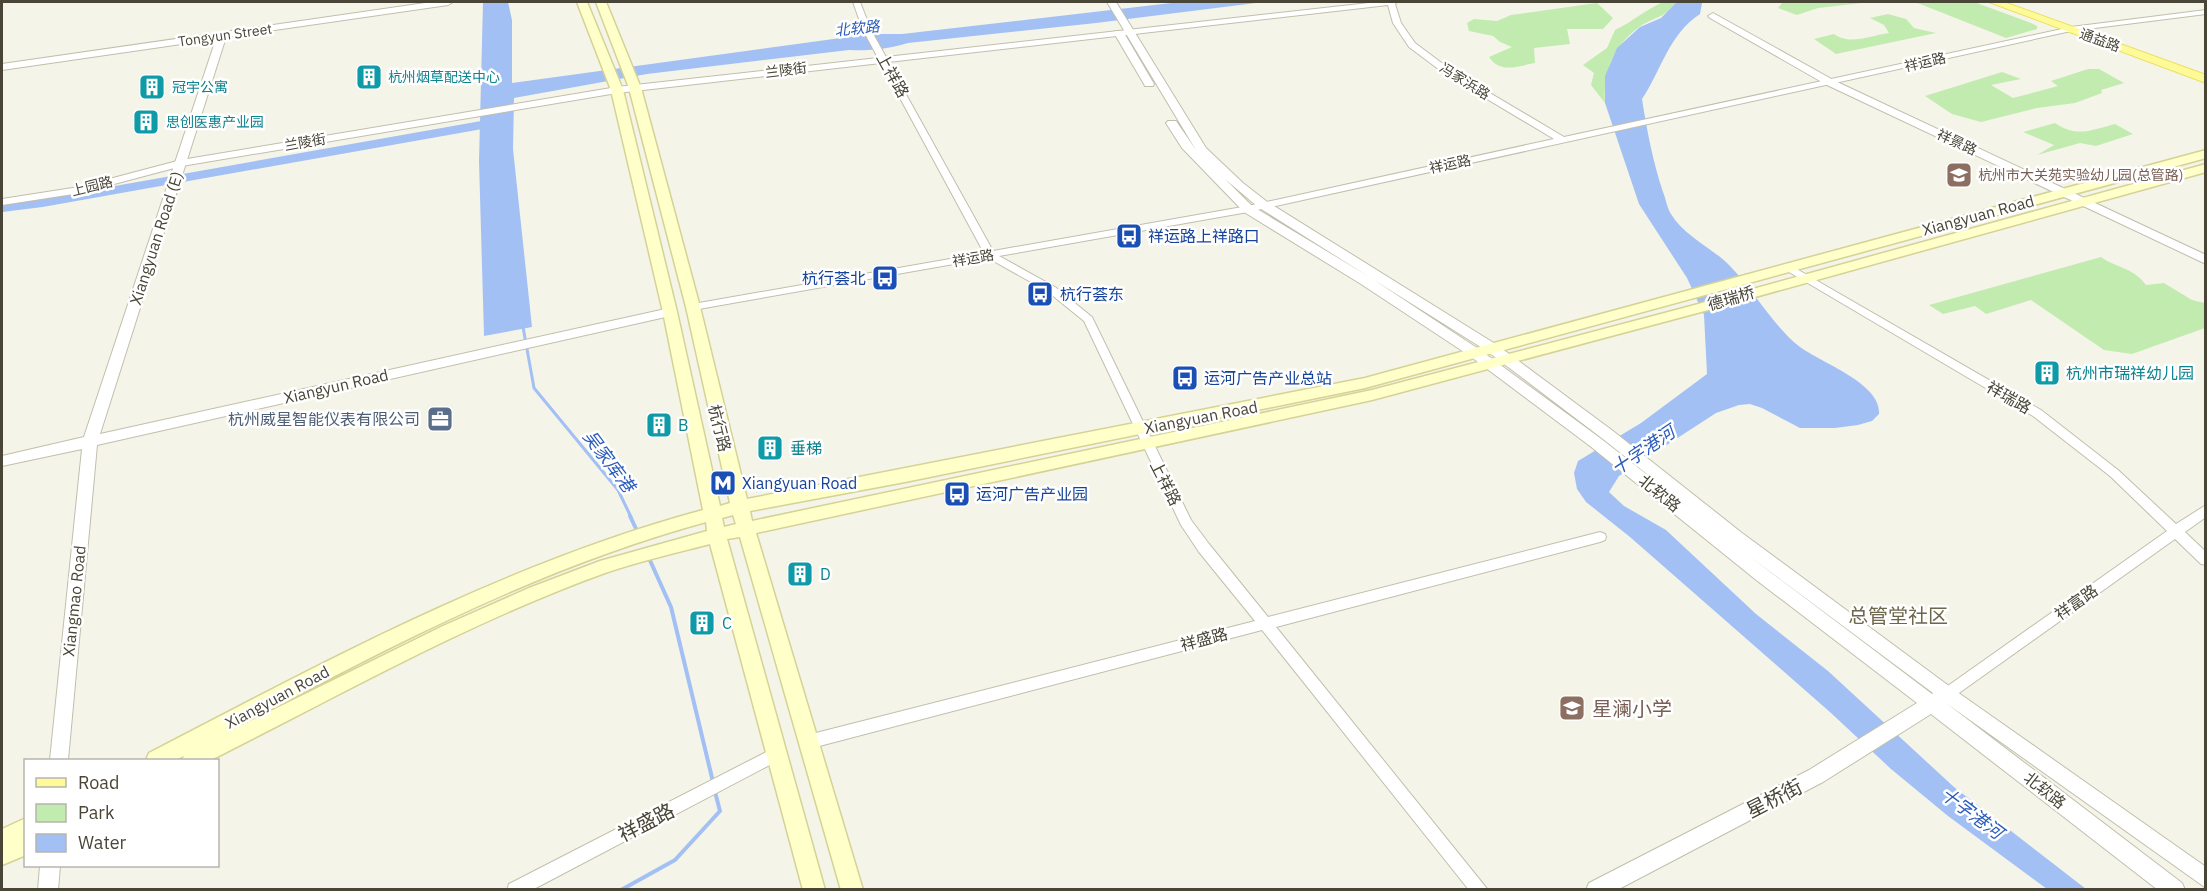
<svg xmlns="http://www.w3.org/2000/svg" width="2207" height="891" font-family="'IBM Plex Sans','Noto Sans SC',sans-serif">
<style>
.green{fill:#c2ebb0}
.water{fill:#a3c0f4}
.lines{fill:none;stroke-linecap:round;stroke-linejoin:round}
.stream-far1{stroke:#a3c0f4;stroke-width:3}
.stream{stroke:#a3c0f4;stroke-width:4}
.canal{stroke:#a3c0f4;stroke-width:8}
.minor-casing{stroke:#c1bfab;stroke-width:2}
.tertiary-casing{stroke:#c1bfab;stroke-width:2}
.secondary-casing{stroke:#d4d295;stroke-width:3}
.primary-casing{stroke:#e9e162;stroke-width:2}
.minor{fill:#fff;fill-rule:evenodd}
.tertiary{fill:#fff;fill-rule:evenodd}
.secondary{fill:#ffffc9;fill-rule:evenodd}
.primary{fill:#fffa98;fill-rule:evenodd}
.labels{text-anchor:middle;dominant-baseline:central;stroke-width:5;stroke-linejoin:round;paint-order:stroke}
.far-street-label{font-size:14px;fill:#494637;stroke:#fff}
.far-culture-label{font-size:14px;fill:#0d838f;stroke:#fff;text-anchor:start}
.far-education-label{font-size:14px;fill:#785e54;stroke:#fff;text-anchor:start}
.far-water-label{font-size:15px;font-style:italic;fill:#2a5bbb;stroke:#fff}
.street-label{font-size:16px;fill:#494637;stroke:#fff}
.transit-label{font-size:16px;fill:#164399;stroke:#fff;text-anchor:start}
.culture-label{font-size:16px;fill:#0d838f;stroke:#fff;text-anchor:start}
.service-label{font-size:16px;fill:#4e5e75;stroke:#fff;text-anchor:end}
.water-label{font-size:18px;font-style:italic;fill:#2a5bbb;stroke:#fff}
.quarter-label{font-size:20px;fill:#6c674d;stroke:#fff}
.near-education-label{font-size:20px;fill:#785e54;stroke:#fff;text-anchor:start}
.near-street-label{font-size:20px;fill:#494637;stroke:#fff}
</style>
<rect width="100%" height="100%" fill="#f5f4e9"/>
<!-- green -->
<g class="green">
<path d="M1663 2H1677C1662 20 1655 16 1639 27 1613 46 1603 72 1605 103L1591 85 1594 73 1583 65 1607 48 1615 30C1632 22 1645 10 1663 2Z"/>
<path d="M1783 2H1861L1862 3 1818 8 1797 15 1778 8Z"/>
<path d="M1915 2H1974L2031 23 2037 26V29L2006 38Z"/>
<path d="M1597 3 1613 18 1603 29H1567L1570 44 1534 48 1535 63C1518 66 1500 74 1489 57L1512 47 1500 42 1493 36 1469 31 1467 23 1474 19 1497 21 1511 15Z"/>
<path d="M1888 14 1906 19 1914 28 1936 33 1836 54 1814 39 1834 34C1849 46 1872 35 1889 33L1884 25 1870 18Z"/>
<path d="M2088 69H2099L2124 83 2101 90 2102 93 2075 103 2037 108 1981 122 1952 114 1925 96 2002 72 2021 79 1991 85 2013 98 2058 86 2051 81Z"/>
<path d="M2055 123C2077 138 2091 130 2115 124L2133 134 2096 146 2080 143 2037 155 2054 145 2023 132Z"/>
<path d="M2101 257C2117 268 2134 268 2146 285L2164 283 2192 300 2205 303V328L2132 354 2104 350 2031 300 1986 314 1975 306 1943 314 1929 305Z"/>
</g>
<!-- water -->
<g class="water">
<path d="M483 2H508L512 20V83L870 34H902L1180 2H1264L1096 23 908 43C888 49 870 51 849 50L647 74 514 98 513 149 532 327 484 336 479 161Z"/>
<path d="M1677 2H1705L1702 3 1700 14C1669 34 1661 71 1642 99 1647 131 1653 162 1663 192 1666 199 1667 208 1671 214 1684 236 1711 247 1729 265 1754 290 1772 325 1800 347 1822 363 1882 384 1879 414L1872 421 1858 425 1835 428H1800L1762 408 1750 404 1739 405 1716 413 1619 476 1609 492 1624 506 1666 530 1756 614 1828 671 1954 787 2086 889H2047L1948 816 1891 769 1831 713 1630 537 1586 502 1577 489 1574 473 1578 461 1641 423 1707 374 1704 315 1687 278 1639 204 1605 103V76L1617 48 1640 27 1661 18Z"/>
</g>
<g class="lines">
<!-- stream-far1 -->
<path class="stream-far1" d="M523 327 534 388 618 490 631 517"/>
<!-- stream -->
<g class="stream">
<path d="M630 516 638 533"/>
<path d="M648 556 671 607 713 782"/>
<path d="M621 890 675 860 720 811 715 792"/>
</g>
<!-- canal -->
<path class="canal" d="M2 208 42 203 493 123"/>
<defs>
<g id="minor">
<path d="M853 2H860L871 30 886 57 1378 2H1397L1395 4 1401 23 1415 43 1451 70 1564 137 2071 27 2206 10V14L2071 31 1248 212 999 256 1055 287 1092 317 1191 520 1209 544 1268 617 1600 532 1605 534 1606 537 1605 540 1600 542 1276 627 1488 890H1469L1262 630 808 749 803 747 801 742 803 737 808 735 1255 621 1199 552 1181 525 1084 321 1047 291 988 258 693 310 689 309 688 307 693 304 984 253 881 63 617 93 182 166 80 193 2 205V199L79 187 181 160 617 87 878 58 863 30ZM1388 5 1393 23 1409 47 1445 74 1554 139 1248 206 993 251 888 62Z"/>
<path d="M1788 264 2041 410 2118 470 2176 524 2206 505V517L2185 532 2206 552V565L2201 564 2175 539 1952 698 1947 700 1942 698 1940 694 1942 690 2167 531 2110 476 2033 416 1784 269 1783 267 1784 265Z"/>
<path d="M776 747 781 749 784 754 781 759 532 890H507L509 884Z"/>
</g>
<g id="tertiary">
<path d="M432 2H453L448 5 226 37 100 434 670 308 677 312 670 316 97 445 68 760H50L82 449 2 466V456L84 437 216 39 2 70V64Z"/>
<path d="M1107 2H1116L1206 148 1243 183 1266 201 1497 345 1613 431 1742 533 1953 689 2206 867V888L1946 703 2182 883 2185 890H2158L1931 714 1823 782 1617 890H1586L1589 883 1809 770 1917 703 1755 579 1590 446 1470 356 1361 284 1244 212 1182 148 1166 123 1168 121H1176L1196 150ZM1225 179 1258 207 1487 351 1603 439 1691 509 1600 438 1480 350 1371 278 1252 206ZM1749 556 1933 693 1932 694Z"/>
<path d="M1713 13 1835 81 2206 255V264L1827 85 1710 18 1708 16Z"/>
<path d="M1115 31 1124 33 1154 84 1153 86H1145L1144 84 1114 33Z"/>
<path d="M40 866H60L58 890H38Z"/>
</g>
<g id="secondary">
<path d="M577 2H587L623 90 677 312 720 506 730 503 686 307 629 88 596 2H606L641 88 700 307 747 499 1365 378 2206 150V158L1365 388 905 482 750 511 752 521 1372 390 1691 306 2206 164V172L1701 312 1372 400 756 533 863 890H841L740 537 727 539 825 890H803L710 544C675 553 640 561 605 573 469 622 340 695 211 760H182L184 756 175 760H146L149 753C328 660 507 563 703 510L663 312 611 90ZM733 515 736 524 724 527 722 518ZM706 522 707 531 600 561 529 588 443 626 232 730C384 649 538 568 706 522Z"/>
<path d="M26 818V855L2 865V829Z"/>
</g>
<path id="primary" d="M1989 2H2004L2206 75V83Z"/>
</defs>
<!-- minor casing -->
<use href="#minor" class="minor-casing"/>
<!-- tertiary casing -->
<use href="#tertiary" class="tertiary-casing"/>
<!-- secondary casing -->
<use href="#secondary" class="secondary-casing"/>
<!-- primary casing -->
<use href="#primary" class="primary-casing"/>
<!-- minor -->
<use href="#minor" class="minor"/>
<!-- tertiary -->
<use href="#tertiary" class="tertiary"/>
<!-- secondary -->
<use href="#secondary" class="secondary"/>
<!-- primary -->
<use href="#primary" class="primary"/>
</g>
<!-- icons -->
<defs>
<symbol id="building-square" viewBox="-11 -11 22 22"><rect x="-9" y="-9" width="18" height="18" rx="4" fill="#0f9aa8" stroke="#fff"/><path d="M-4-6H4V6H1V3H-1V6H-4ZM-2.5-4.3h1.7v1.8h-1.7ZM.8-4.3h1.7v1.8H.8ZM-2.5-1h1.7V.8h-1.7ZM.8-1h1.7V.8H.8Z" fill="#fff"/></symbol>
<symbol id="school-square" viewBox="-11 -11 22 22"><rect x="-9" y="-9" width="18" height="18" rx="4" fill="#8d6e63" stroke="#fff"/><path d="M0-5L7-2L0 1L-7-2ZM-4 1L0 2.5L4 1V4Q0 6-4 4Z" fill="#fff"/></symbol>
<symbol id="bus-square" viewBox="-11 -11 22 22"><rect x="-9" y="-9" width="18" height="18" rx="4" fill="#1a4fb4" stroke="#fff"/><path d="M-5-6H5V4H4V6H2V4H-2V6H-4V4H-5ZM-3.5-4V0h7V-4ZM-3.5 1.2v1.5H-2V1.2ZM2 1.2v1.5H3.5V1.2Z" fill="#fff"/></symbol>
<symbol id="office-square" viewBox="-11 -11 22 22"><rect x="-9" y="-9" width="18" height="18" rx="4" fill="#5c6f8a" stroke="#fff"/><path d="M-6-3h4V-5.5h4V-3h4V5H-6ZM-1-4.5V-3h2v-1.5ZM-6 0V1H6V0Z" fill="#fff"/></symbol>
<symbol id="metro-square" viewBox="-11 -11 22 22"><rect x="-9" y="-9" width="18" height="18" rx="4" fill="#1a4fb4" stroke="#fff"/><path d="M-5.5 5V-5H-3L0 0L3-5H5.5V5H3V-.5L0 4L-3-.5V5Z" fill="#fff"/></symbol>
</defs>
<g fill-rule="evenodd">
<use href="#building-square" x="354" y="62" width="30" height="30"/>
<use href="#building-square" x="137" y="72" width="30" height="30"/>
<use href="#building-square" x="131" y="107" width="30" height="30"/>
<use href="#school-square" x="1944" y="160" width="30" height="30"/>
<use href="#bus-square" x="1114" y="221" width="30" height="30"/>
<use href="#bus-square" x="870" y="263" width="30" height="30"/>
<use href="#bus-square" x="1025" y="279" width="30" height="30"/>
<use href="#building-square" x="2032" y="358" width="30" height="30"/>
<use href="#bus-square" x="1170" y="363" width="30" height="30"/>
<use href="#office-square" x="425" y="404" width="30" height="30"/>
<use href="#building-square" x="644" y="410" width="30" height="30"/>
<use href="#building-square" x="755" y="433" width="30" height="30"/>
<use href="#metro-square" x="708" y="468" width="30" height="30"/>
<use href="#bus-square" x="942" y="479" width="30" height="30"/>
<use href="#building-square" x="785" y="559" width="30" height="30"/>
<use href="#building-square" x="687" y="608" width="30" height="30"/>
<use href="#school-square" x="1557" y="693" width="30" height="30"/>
</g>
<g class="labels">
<!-- far-street labels -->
<g class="far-street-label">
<text transform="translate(225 35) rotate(-8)">Tongyun Street</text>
<text transform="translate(2100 40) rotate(20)">通益路</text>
<text transform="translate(1925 62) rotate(-13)">祥运路</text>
<text transform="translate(786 70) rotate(-7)">兰陵街</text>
<text transform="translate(1465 81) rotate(32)">冯家浜路</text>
<text transform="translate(305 142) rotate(-10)">兰陵街</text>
<text transform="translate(1957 142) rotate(25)">祥景路</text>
<text transform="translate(1450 164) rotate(-12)">祥运路</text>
<text transform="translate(92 186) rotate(-14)">上园路</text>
<text transform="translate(973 258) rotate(-10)">祥运路</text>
</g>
<!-- far-culture labels -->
<g class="far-culture-label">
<text x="388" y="77">杭州烟草配送中心</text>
<text x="172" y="87">冠宇公寓</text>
<text x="166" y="122">思创医惠产业园</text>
</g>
<!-- far-education labels -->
<g class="far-education-label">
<text x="1978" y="175">杭州市大关苑实验幼儿园(总管路)</text>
</g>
<!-- far-water labels -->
<g class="far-water-label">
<text transform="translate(857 28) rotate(-6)">北软路</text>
</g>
<!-- street labels -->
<g class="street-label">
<text transform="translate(893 75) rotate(61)">上祥路</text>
<text transform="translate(1978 215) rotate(-15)">Xiangyuan Road</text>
<text transform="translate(156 238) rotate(-72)">Xiangyuan Road (E)</text>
<text transform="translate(1731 298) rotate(-16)">德瑞桥</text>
<text transform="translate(336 386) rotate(-13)">Xiangyun Road</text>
<text transform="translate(2009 397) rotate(30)">祥瑞路</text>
<text transform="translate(1201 417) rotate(-11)">Xiangyuan Road</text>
<text transform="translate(720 428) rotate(76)">杭行路</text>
<text transform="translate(1166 483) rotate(63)">上祥路</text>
<text transform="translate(1660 493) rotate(39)">北软路</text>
<text transform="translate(74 601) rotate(-84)">Xiangmao Road</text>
<text transform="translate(2076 602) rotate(-35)">祥富路</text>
<text transform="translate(1204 639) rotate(-15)">祥盛路</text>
<text transform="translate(277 697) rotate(-28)">Xiangyuan Road</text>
<text transform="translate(2045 790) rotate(38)">北软路</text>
</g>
<!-- transit labels -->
<g class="transit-label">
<text x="1148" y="236">祥运路上祥路口</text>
<text x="866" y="278" text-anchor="end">杭行荟北</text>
<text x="1060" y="294">杭行荟东</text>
<text x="1204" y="378">运河广告产业总站</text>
<text x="742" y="483">Xiangyuan Road</text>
<text x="976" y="494">运河广告产业园</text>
</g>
<!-- culture labels -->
<g class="culture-label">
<text x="2066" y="373">杭州市瑞祥幼儿园</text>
<text x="678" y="425">B</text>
<text x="790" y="448">垂梯</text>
<text x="820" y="574">D</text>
<text x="722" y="623">C</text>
</g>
<!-- service labels -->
<g class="service-label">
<text x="420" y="419">杭州威星智能仪表有限公司</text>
</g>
<!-- water labels -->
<g class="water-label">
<text transform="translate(1643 450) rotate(-34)">十字港河</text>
<text transform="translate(609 461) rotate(53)">吴家库港</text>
<text transform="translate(1972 813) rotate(37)">十字港河</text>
</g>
<!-- quarter labels -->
<g class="quarter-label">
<text x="1898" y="615">总管堂社区</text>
</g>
<!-- near-education labels -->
<g class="near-education-label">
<text x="1592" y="708">星澜小学</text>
</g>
<!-- near-street labels -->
<g class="near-street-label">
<text transform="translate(1774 798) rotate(-27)">星桥街</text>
<text transform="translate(646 822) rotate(-27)">祥盛路</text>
</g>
</g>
<!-- border -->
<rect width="2207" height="891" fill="none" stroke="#494637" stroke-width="6"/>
<!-- legend -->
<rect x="24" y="759" width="195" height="108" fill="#ffffff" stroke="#b6b5af" stroke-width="1.5"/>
<rect x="36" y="778" width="30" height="9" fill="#fffa98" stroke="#b6b5af" stroke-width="1.5"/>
<text x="78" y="789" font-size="18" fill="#494637">Road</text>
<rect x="36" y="804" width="30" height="18" fill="#c2ebb0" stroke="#b6b5af" stroke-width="1.5"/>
<text x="78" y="819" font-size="18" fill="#494637">Park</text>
<rect x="36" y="834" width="30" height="18" fill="#a3c0f4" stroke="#b6b5af" stroke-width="1.5"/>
<text x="78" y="849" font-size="18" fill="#494637">Water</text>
</svg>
